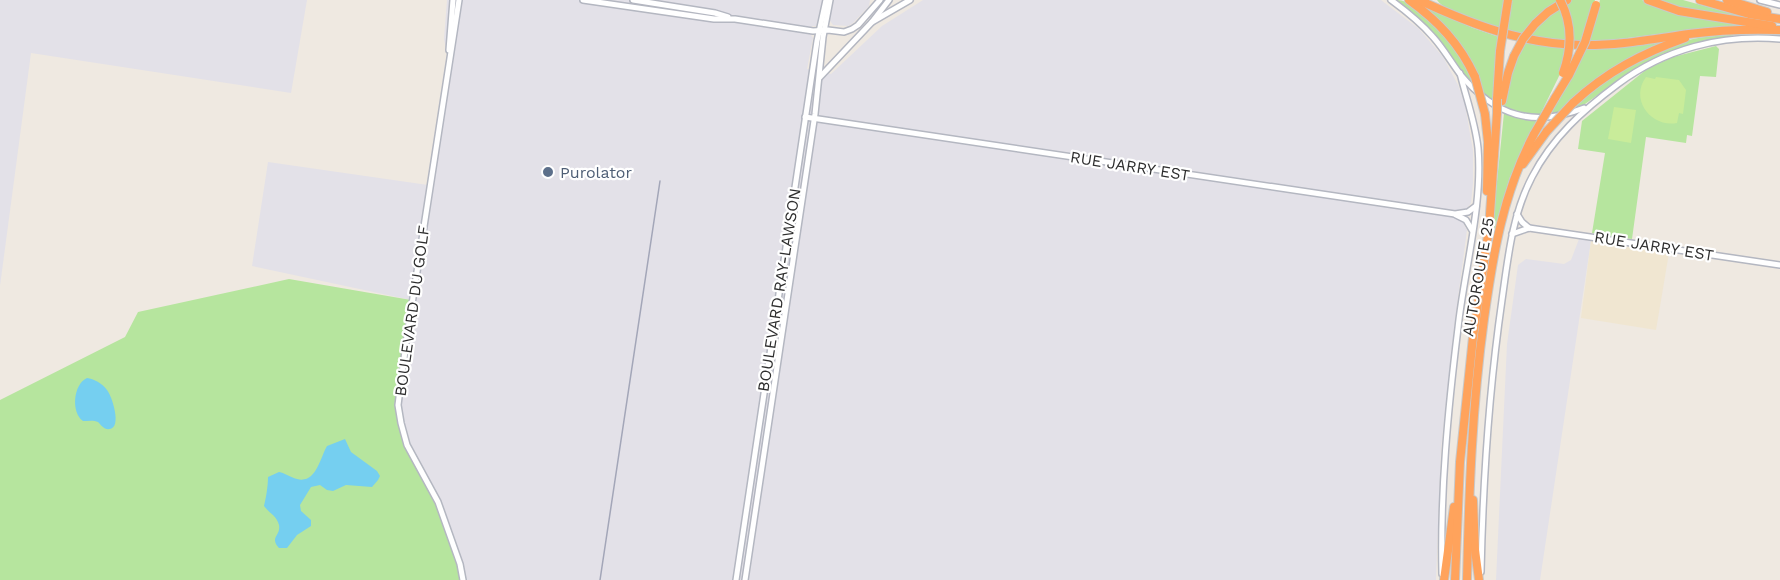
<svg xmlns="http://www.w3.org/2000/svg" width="1780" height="580" font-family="'Work Sans',sans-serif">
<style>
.industrial{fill:#e3e1e8}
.education{fill:#f0e6d1}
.green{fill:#b6e59e}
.pitch{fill:#c9ec9a}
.water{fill:#75cff0}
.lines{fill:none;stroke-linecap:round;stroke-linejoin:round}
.tertiary-casing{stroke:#b4b7c1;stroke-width:8}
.secondary-casing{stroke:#b4b7c1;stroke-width:8}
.motorway-casing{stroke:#c9c9c9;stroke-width:10}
.tertiary{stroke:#fff;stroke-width:5}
.secondary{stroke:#fff;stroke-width:5}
.motorway{stroke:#ffa35c;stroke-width:8}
.rail{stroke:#a3a6b8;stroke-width:1.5}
.motorway-bridge-casing{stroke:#c9c9c9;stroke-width:10;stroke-linecap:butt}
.motorway-bridge{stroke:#ffa35c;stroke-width:8}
.service-dot{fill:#5c6f8a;stroke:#fff;stroke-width:2}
.labels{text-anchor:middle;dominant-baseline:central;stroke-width:4.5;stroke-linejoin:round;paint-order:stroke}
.street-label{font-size:16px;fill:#2e2e2e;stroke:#fff}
.service-label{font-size:16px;fill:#4e5e75;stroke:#fff;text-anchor:start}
</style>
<rect width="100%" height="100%" fill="#efe9e1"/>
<!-- industrial -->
<g class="industrial">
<path d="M0 0H307L291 93 31 53 0 286Z"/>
<path d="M447 0H870L869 6 853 23 848 26 833 25 830 21H818L817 26H812L811 35 813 38 807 69 831 74 882 26 923 0H1381L1419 29 1443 57 1458 85 1465 105 1473 151V183L1471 203 1467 208 1464 225 1467 230 1454 328 1441 449 1436 580H459L397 424 411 300 252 266 268 162 428 185 447 54 444 39Z"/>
<path d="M1579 239 1591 241 1540 580H1496L1507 344 1518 265 1526 259 1564 264 1571 260Z"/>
</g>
<!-- education -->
<path class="education" d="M1591 241 1669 253 1656 330 1581 318Z"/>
<!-- green -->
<g class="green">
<path d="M1397 0C1419 0 1449 39 1462 57 1468 66 1471 77 1476 87L1465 75 1428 27Z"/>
<path d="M1437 0H1505L1500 29C1484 23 1446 13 1437 0Z"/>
<path d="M1511 0H1558V1L1523 35 1505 31Z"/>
<path d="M1571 0H1595L1582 41H1573V32L1565 3Z"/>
<path d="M1600 0H1642L1654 5 1745 24V26C1692 27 1641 38 1588 42Z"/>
<path d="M1655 0H1683L1751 19 1681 8Z"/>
<path d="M1561 6 1565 16 1568 41 1528 36 1537 26Z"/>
<path d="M1425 7 1473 28 1499 37 1495 102 1484 94 1478 76Z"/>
<path d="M1740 34 1695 43 1662 54 1633 70 1585 104 1568 112C1600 80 1638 56 1681 42 1700 36 1721 36 1740 34Z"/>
<path d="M1661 42 1662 43 1636 54 1610 70 1559 114 1549 116 1585 49 1616 47Z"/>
<path d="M1524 43 1567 49 1562 70 1540 115 1524 113 1504 107 1511 69Z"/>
<path d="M1716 46 1719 49 1716 77 1700 76 1692 136 1687 135 1686 143 1646 137 1632 239 1592 233 1605 153 1578 149 1582 121 1647 69 1673 57Z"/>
<path d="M1504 113 1520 118 1537 121 1510 177 1491 240Z"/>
<path d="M289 279 411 300 399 399 404 435 432 490 463 580H0V400L125 337 138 312Z"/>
</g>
<!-- pitch -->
<g class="pitch">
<path d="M1646 77 1655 79 1656 77 1679 80 1686 90 1683 114 1679 113 1677 123C1652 128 1629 100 1646 77Z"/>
<path d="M1614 107 1636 110 1631 143 1608 139Z"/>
</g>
<!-- water -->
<g class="water">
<path d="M87 378C94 379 102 383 107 390 112 396 122 427 110 429 104 430 101 425 98 422 94 420 88 421 83 421 71 413 73 384 87 378Z"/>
<path d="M345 439 351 452 377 471 380 476 378 480 372 487 346 485 333 491 327 490 320 485 311 487 300 505 301 511 311 520V526L297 535 287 548H279C269 537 281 536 279 525 277 516 269 513 264 506 266 498 268 486 268 477L279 472C285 473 290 477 297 479 316 484 320 458 327 446Z"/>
</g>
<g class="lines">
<defs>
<g id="tertiary">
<path d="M459 0 406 343 398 405 401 423 407 445 438 502 460 564 463 580"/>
<path d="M583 0 714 19H735L813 31 828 30 844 32 852 29 858 25 880 0"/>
<path d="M633 0 715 13 728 17"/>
<path d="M449 50 453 0"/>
<path d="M820 77 872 22 889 0"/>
<path d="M805 117 1455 214 1468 212 1476 206"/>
<path d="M1517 214 1522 222 1529 228"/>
<path d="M1456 215 1466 220 1472 230"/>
<path d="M1512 234 1529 228 1780 265"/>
<path d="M736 580 817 41 826 0"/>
<path d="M745 580 815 114 823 37 830 0"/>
</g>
<g id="secondary">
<path d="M1391 0C1406 11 1421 23 1433 37 1443 48 1451 62 1460 74 1495 116 1533 128 1584 108"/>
<path d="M1760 0 1780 5"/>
<path d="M872 22 910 0"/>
<path d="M1481 572C1483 481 1489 390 1502 300 1508 258 1512 215 1532 177 1552 138 1583 110 1618 84 1665 49 1721 34 1780 39"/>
<path d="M1442 574C1440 492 1448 409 1458 328 1464 271 1483 205 1478 148 1475 121 1466 98 1460 73"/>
</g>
<g id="motorway">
<path d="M1409 0C1438 21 1460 44 1475 77"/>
<path d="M1419 0C1471 24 1522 44 1580 45 1617 46 1653 39 1689 34 1719 30 1749 29 1780 30"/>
<path d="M1648 0 1679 11 1772 26"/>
<path d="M1700 0 1749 14 1780 19"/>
<path d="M1727 0 1767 12"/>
<path d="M1535 24 1548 12 1567 0"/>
<path d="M1555 98 1569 75"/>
<path d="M1497 99 1500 51"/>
<path d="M1502 101 1508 73 1514 56"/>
<path d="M1573 103C1606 72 1643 53 1685 38"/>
<path d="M1485 114 1488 142 1487 191"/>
<path d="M1523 164 1547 131"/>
<path d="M1473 500 1475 550 1479 580"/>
<path d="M1444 580 1454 507"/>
<path d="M1455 580 1460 462 1473 337 1489 228 1497 113"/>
<path d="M1467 580C1469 493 1472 406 1484 319 1493 254 1503 193 1534 134"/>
</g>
</defs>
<!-- tertiary casing -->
<use href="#tertiary" class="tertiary-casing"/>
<!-- secondary casing -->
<use href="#secondary" class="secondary-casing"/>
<!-- motorway casing -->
<use href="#motorway" class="motorway-casing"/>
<!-- tertiary -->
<use href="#tertiary" class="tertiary"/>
<!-- secondary -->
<use href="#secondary" class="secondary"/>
<!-- motorway -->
<use href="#motorway" class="motorway"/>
<!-- rail -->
<path class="rail" d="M600 580 660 181"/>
<defs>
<g id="motorway-bridge">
<path d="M1560 0C1573 24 1572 48 1563 73"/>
<path d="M1500 51 1508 0"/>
<path d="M1514 56 1523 39 1535 24"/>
<path d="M1569 75 1585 42 1596 5"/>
<path d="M1475 77 1485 114"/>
<path d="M1497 113V99"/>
<path d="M1547 131 1573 103"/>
<path d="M1534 134 1555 98"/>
</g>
</defs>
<!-- motorway-bridge casing -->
<use href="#motorway-bridge" class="motorway-bridge-casing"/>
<!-- motorway-bridge -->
<use href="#motorway-bridge" class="motorway-bridge"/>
</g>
<!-- markers -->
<circle class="service-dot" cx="548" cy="172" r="6"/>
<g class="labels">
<!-- street labels -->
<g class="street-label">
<text transform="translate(1130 166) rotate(9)">RUE JARRY EST</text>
<text transform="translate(1654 246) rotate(9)">RUE JARRY EST</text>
<text transform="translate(1478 277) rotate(-80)">AUTOROUTE 25</text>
<text transform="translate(779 290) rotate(-81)">BOULEVARD RAY-LAWSON</text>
<text transform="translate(412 311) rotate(-82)">BOULEVARD DU GOLF</text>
</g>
<!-- service labels -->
<g class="service-label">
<text x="560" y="172">Purolator</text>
</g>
</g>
</svg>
